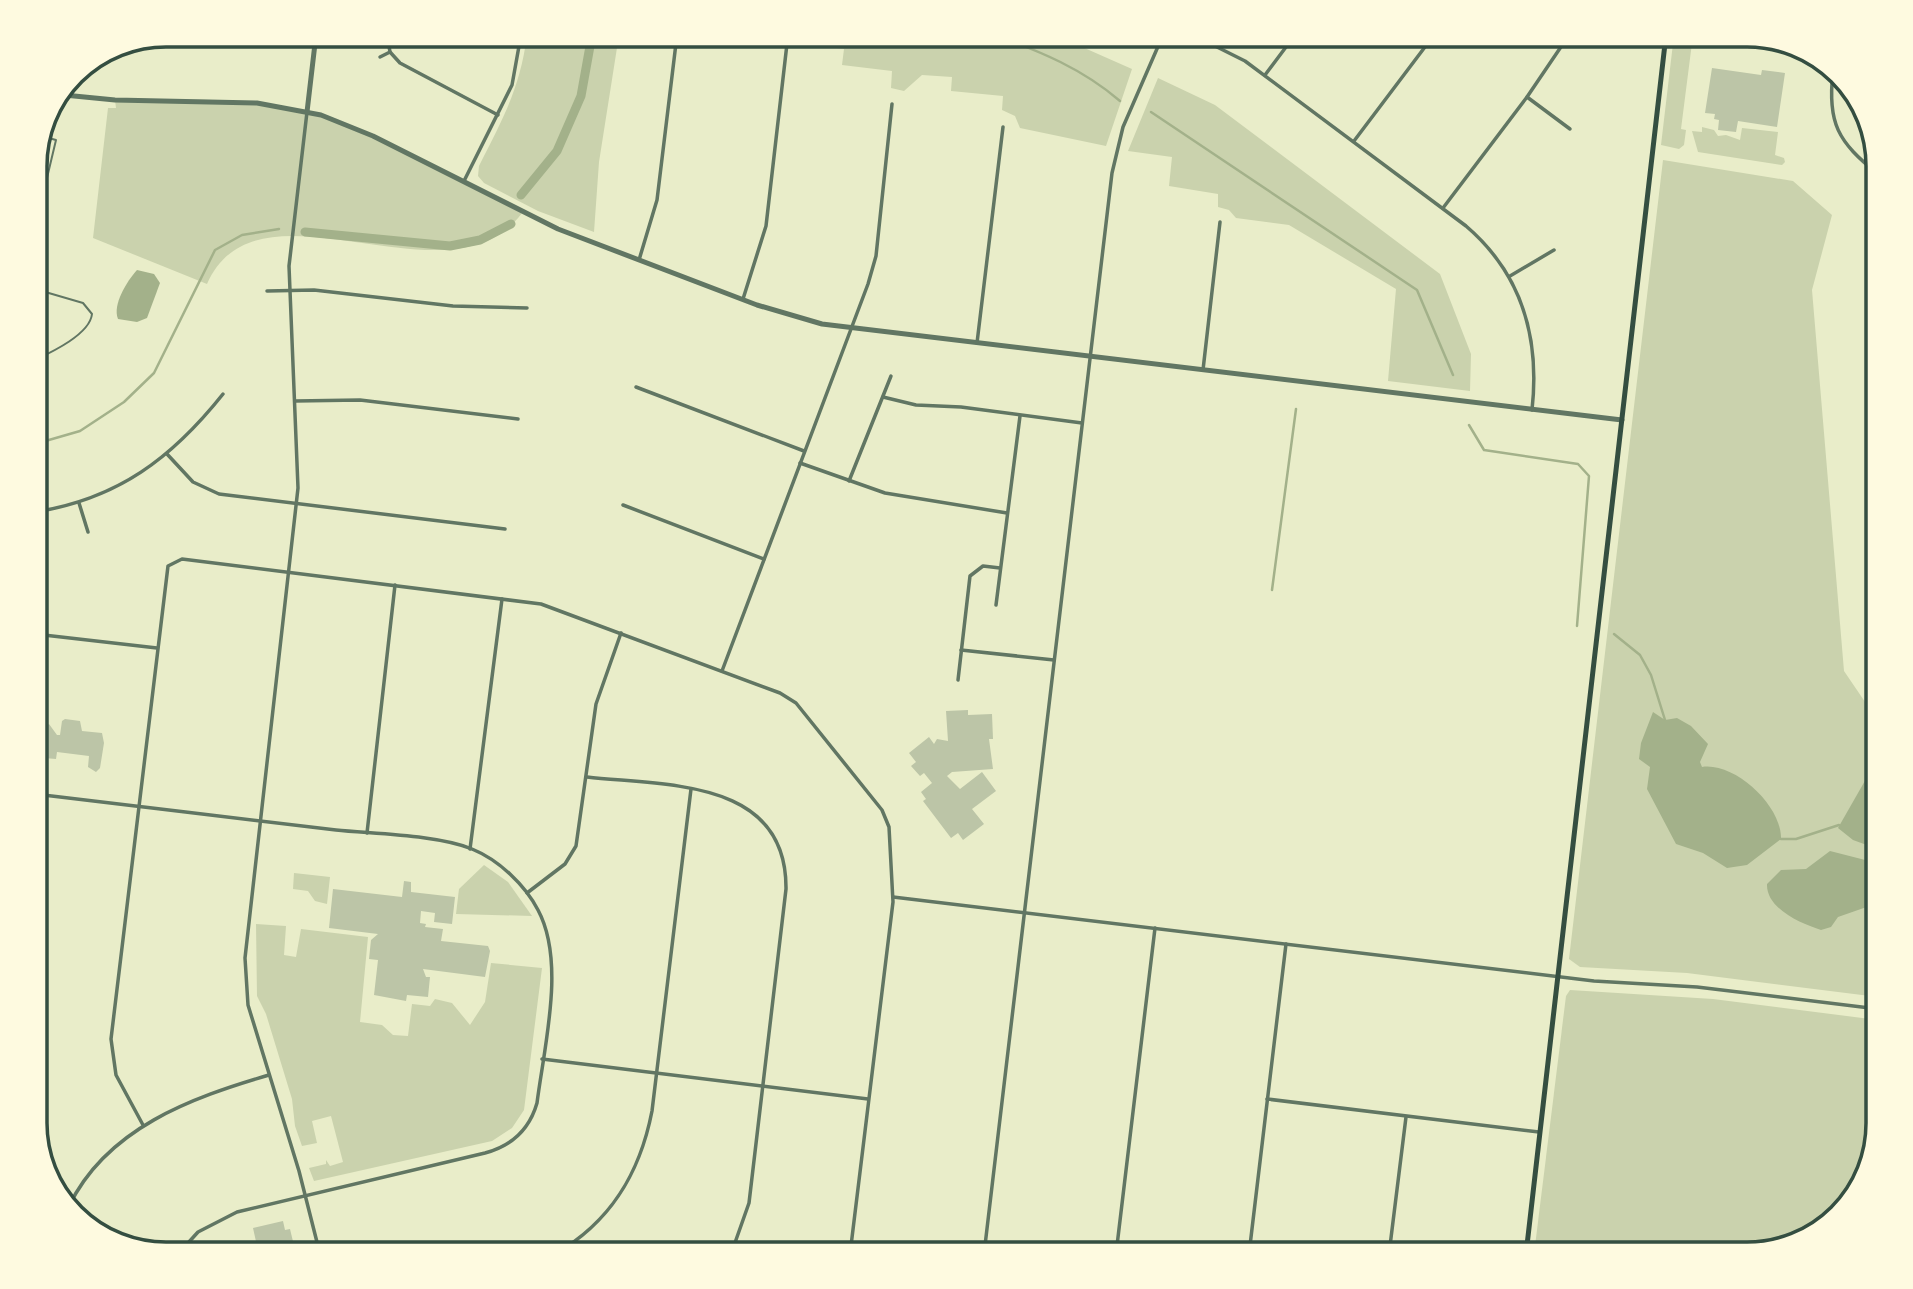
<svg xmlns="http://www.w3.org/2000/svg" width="1913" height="1289" font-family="'Golos Text',sans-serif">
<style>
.green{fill:#cad2ad}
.water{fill:#a3b18a}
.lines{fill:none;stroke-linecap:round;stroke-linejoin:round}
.stream{stroke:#a3b18a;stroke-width:2.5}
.canal{stroke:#a3b18a;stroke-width:9}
.building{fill:#bcc5a7}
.service{stroke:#617663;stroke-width:2}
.minor{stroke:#617663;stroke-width:3.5}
.tertiary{stroke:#617663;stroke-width:5}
.secondary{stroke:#344e41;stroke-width:5}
.rim{fill:none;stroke:#344e41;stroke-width:3.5}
</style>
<rect width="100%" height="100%" fill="#e9edc9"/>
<!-- green -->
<g class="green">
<path d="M527 35H619L599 162 594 232 538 211 484 183 478 176 479 166C503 118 520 89 527 35Z"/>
<path d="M800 35H1055L1132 69 1106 146 1020 128 1015 116 1002 110 1003 96 951 91 952 77 922 75 904 91 891 88 892 71 842 65 844 49 799 43Z"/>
<path d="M1674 35H1693L1681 129 1686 130 1684 145 1679 149 1661 145Z"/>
<path d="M1158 78 1215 105 1440 274 1471 354 1470 391 1388 381 1396 289 1289 225 1236 218 1229 210 1218 207V194L1169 186 1172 157 1128 151Z"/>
<path d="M115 100C170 101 242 96 295 109 376 128 449 176 522 213 448 312 258 168 207 284L93 238 108 108H116Z"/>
<path d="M1702 127 1714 130 1718 136 1726 135 1740 140 1742 128 1778 132 1775 155 1784 158 1785 162 1782 165 1698 152 1692 131 1702 132Z"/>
<path d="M1663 160 1793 181 1832 215 1812 290 1844 671 1878 721V997L1687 973 1580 967 1569 959Z"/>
<path d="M484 865 508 882 532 916 456 914 459 889Z"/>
<path d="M294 873 330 877 327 904 315 901 308 891 293 889Z"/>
<path d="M256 924 286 926 284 955 296 957 301 929 368 937 360 1022 382 1025 393 1035 408 1036 412 1004 430 1006 435 999 452 1003 470 1025 485 1002 491 963 542 968 524 1110 512 1128 492 1141 314 1181 309 1168 326 1164V1160L330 1166 343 1162 331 1116 312 1121 317 1143 302 1146 295 1126 292 1099 266 1014 257 996Z"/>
<path d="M1570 990 1713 999 1878 1020V1123L1856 1196 1805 1240 1747 1254H1534L1566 996Z"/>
</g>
<!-- water -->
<g class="water">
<path d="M137 270 154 274 160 283 147 318 137 322 118 319C112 305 127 281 137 270Z"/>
<path d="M1653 712 1665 720 1677 718 1691 726 1708 744 1700 762 1702 767C1735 762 1782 806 1781 839L1747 865 1727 868 1703 853 1676 844 1647 789 1650 767 1639 759 1641 743Z"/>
<path d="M1878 774V847L1875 848 1853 840 1838 828 1866 779Z"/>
<path d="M1830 851 1873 862 1878 869V903L1838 917 1831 927 1821 930C1802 924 1766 909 1767 884L1781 870 1806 869Z"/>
</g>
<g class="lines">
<!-- stream -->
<g class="stream">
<path d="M994 35C1040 51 1083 69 1120 101"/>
<path d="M1151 112 1417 290 1453 375"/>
<path d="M1469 425 1484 450 1578 464 1589 476 1577 626"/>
<path d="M35 444 80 431 124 402 154 373 215 250 242 235 279 229"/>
<path d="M1272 590 1296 409"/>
<path d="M1614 634 1640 655 1651 675 1665 720"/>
<path d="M1781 839H1796L1839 825"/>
<path d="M1873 862 1875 848"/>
</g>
<!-- canal -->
<g class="canal">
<path d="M521 195 557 151 581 96 592 35"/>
<path d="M305 232 450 246 480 240 511 224"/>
</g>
</g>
<!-- building -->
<g class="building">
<path d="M1712 68 1761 75 1762 70 1785 73 1777 127 1738 121 1736 132 1718 130 1719 120 1714 119 1715 114 1705 113Z"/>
<path d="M968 710V715L992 714 993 739H989L993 769 952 772 947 776 960 789 982 772 996 791 972 809 984 824 963 840 958 833 951 838 923 801 926 799 921 792 932 783 924 773 920 776 911 766 916 762 909 753 929 737 934 744 937 739 948 741 946 711Z"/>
<path d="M65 719 80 721 82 731 102 733 104 743 100 768 96 772 88 767 89 756 57 752 56 759 44 758 45 752 35 760V723L42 729 49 724 57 735H60L62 721Z"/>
<path d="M404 881 411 882V892L455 897 452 924 434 922 435 913 421 911 420 923 426 924 425 927 443 929 441 941 488 946 490 951 485 977 423 969 426 977H430L428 997 407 995 406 1001 374 995 378 960 369 959 371 940 378 934 329 928 333 889 402 897Z"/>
<path d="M283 1221 285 1230 290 1229 296 1254H278L275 1242 257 1246 253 1228Z"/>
</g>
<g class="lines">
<!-- service -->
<g class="service">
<path d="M35 201 41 203 56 140 45 137"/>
<path d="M35 225 40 205"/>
<path d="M35 289 83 303 92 314C90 334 52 352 35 360"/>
</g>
<!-- minor -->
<g class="minor">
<path d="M387 35 390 52 400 63 498 115"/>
<path d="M1193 35 1245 61 1466 226C1522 274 1540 338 1532 410"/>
<path d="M380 57 390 52"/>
<path d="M1833 72C1827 123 1838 142 1878 174"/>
<path d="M1265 75 1295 35"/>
<path d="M1527 97 1570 129"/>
<path d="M307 112 289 266 298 488 245 958 248 1005 299 1171 320 1254"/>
<path d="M1354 141 1434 35"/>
<path d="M464 181 512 85 521 35"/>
<path d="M1443 208 1527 97 1569 35"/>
<path d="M639 260 657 200 677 35"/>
<path d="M1510 276 1554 250"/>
<path d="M1878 288 1872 316 1878 388"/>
<path d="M267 291 314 290 453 306 527 308"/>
<path d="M743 299 766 226 788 35"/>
<path d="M977 343 1003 127"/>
<path d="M1203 370 1220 222"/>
<path d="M636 387 804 451"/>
<path d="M883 397 916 405 961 407 1082 423"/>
<path d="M295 401 360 400 518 419"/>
<path d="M167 454 193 482 219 494 505 529"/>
<path d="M800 463 885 493 1007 513"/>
<path d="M849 481 891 376"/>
<path d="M79 503 88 532"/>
<path d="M623 505 764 559"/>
<path d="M35 512C118 499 172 458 223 394"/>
<path d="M996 605 1020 416"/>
<path d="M35 634 157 648"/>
<path d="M961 650 1054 660"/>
<path d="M722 671 868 284 876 256 892 104"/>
<path d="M958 680 970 576 983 566 1000 568"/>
<path d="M587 777C666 786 787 778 786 889L749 1203 731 1254"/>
<path d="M35 794C135 806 236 818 336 830 375 834 438 835 472 849 499 860 525 885 538 910 566 962 544 1047 537 1103 529 1131 511 1146 485 1153L237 1212 198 1232 178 1254"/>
<path d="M367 833 395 585"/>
<path d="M470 849 502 599"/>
<path d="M527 893 565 864 576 846 596 704 621 633"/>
<path d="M893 897 1594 981 1697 987 1878 1009"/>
<path d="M542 1059 868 1099"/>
<path d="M1267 1099 1539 1132"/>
<path d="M143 1125 116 1075 111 1039 168 566 182 559 541 604 780 693 796 703 882 810 889 827 893 902 850 1254"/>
<path d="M69 1206C107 1128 191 1098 269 1075"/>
<path d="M555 1254C611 1222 640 1173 652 1111L691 789"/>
<path d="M984 1254 1112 173 1123 127 1163 35"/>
<path d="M1116 1254 1155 928"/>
<path d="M1249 1254 1286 944"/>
<path d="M1389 1254 1406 1117"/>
</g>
<!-- tertiary -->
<g class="tertiary">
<path d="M64 95 115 100 257 103 321 115 373 136 558 229 757 305 822 324 1622 420"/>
<path d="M307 112 316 35"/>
</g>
<!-- secondary -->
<path class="secondary" d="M1526 1254 1666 35"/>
</g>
<!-- crop -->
<path d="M0 0H1913V1289H0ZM166 47H1747A119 119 0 0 1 1866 166V1123A119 119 0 0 1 1747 1242H166A119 119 0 0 1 47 1123V166A119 119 0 0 1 166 47Z" fill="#fefae0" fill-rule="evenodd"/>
<path class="rim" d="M166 47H1747A119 119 0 0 1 1866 166V1123A119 119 0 0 1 1747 1242H166A119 119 0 0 1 47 1123V166A119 119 0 0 1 166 47Z"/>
</svg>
